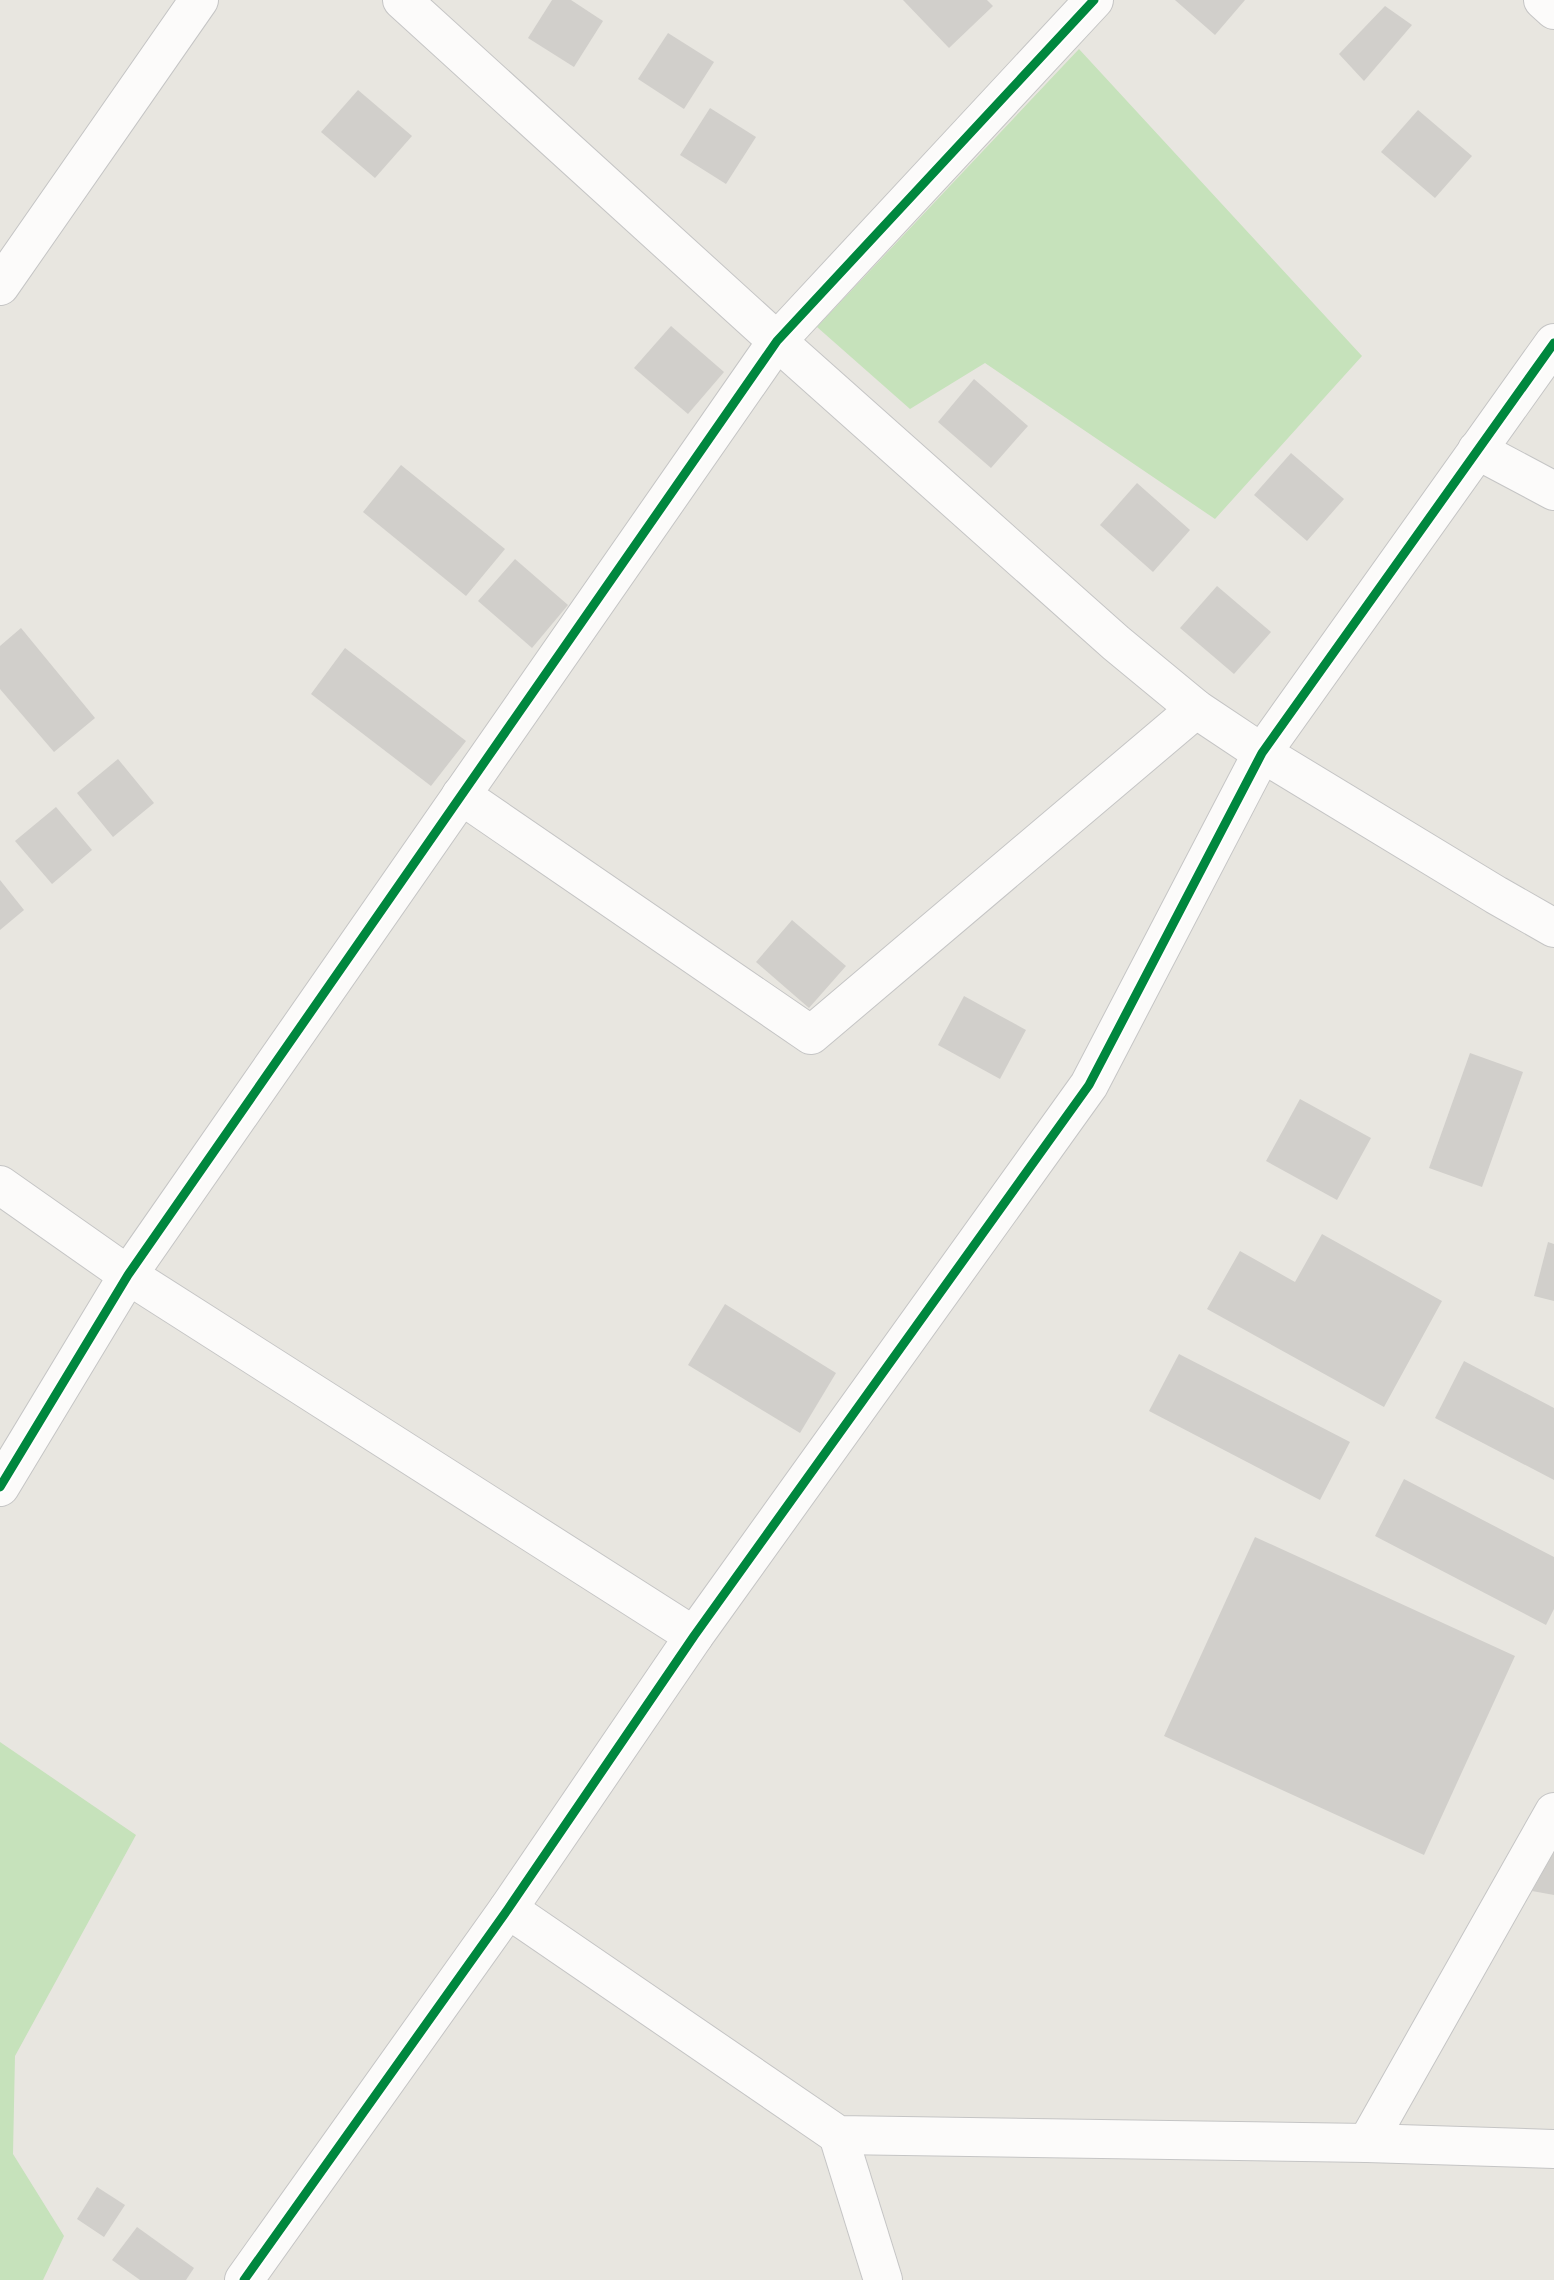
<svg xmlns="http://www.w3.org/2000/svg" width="1554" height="2280" font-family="'Sofia Sans Condensed',sans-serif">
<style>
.green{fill:#c6e2bb}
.building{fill:#d1cfcb}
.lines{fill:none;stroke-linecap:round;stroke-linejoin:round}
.minor-casing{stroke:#c5c5c5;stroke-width:40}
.minor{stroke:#fcfbfa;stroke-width:38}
.cycleway-casing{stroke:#fff;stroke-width:13}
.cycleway{stroke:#00873e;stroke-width:9}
</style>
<rect width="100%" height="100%" fill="#e8e6e0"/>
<!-- green -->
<g class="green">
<path d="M1079 49 1362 356 1215 519 985 363 910 409 817 327Z"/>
<path d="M0 1742 136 1835 15 2056 13 2154 64 2236 43 2280H0Z"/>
</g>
<!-- building -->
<g class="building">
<path d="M552 0H571L603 21 574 67 528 38Z"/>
<path d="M903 0H987L993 6 949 48Z"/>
<path d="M1175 0H1245L1215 35Z"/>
<path d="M1385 6 1412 25 1364 81 1339 54Z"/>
<path d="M668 33 714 62 684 109 638 79Z"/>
<path d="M358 90 412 136 375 178 321 132Z"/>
<path d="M710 108 756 137 726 184 680 155Z"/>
<path d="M1418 110 1472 156 1435 198 1381 152Z"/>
<path d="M671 326 724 372 688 414 634 368Z"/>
<path d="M974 379 1028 426 991 468 938 422Z"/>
<path d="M1291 453 1344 499 1307 541 1254 495Z"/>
<path d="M401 465 505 549 466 596 363 512Z"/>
<path d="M1137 483 1190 530 1153 572 1100 525Z"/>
<path d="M515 559 568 605 532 648 478 601Z"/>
<path d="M1217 586 1271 632 1234 674 1180 628Z"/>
<path d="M21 628 95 718 54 752 0 689V646Z"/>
<path d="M345 648 466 741 431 786 311 694Z"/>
<path d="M118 759 154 803 113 837 77 793Z"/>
<path d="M56 807 92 850 52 884 15 841Z"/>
<path d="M0 880 24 910 0 930Z"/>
<path d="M792 920 846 966 809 1008 756 962Z"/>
<path d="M964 996 1026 1030 1000 1079 938 1045Z"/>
<path d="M1470 1053 1523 1072 1482 1187 1429 1168Z"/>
<path d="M1300 1099 1371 1138 1337 1200 1266 1161Z"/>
<path d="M1322 1234 1442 1301 1384 1407 1207 1309 1240 1251 1295 1282Z"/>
<path d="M1548 1242 1554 1244V1301L1534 1296Z"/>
<path d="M725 1304 836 1373 800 1433 688 1365Z"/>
<path d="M1179 1354 1350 1442 1320 1500 1149 1411Z"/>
<path d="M1464 1361 1554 1408V1480L1435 1418Z"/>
<path d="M1404 1479 1554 1557V1609L1546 1625 1375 1536Z"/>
<path d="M1255 1537 1515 1656 1424 1855 1164 1736Z"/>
<path d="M1554 1852V1895L1532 1891Z"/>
<path d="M97 2187 125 2205 104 2237 77 2219Z"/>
<path d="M137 2227 194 2268 186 2280H140L112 2260Z"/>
</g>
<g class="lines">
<defs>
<g id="minor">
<path d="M402 0 777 341 1116 643 1196 709 1262 753 1496 895 1554 928"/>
<path d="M1543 0 1554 10"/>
<path d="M0 286 199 0"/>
<path d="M1477 450 1554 491"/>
<path d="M461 795 811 1035 1196 709"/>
<path d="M0 1185 128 1275 694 1636"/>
<path d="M0 1487 128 1275 777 341 1094 0"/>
<path d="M508 1909 838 2135 1367 2143 1554 2149"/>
<path d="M838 2135 883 2280"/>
<path d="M1367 2143 1554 1812"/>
<path d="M244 2280 508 1909 694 1636 1089 1085 1262 753 1554 343"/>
</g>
</defs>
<!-- minor casing -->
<use href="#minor" class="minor-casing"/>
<!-- minor -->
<use href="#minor" class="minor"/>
<defs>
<g id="cycleway">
<path d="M0 1487 128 1275 777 341 1094 0"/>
<path d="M244 2280 508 1909 694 1636 1089 1085 1262 753 1554 343"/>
</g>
</defs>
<!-- cycleway casing -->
<use href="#cycleway" class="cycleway-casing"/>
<!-- cycleway -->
<use href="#cycleway" class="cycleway"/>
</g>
</svg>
